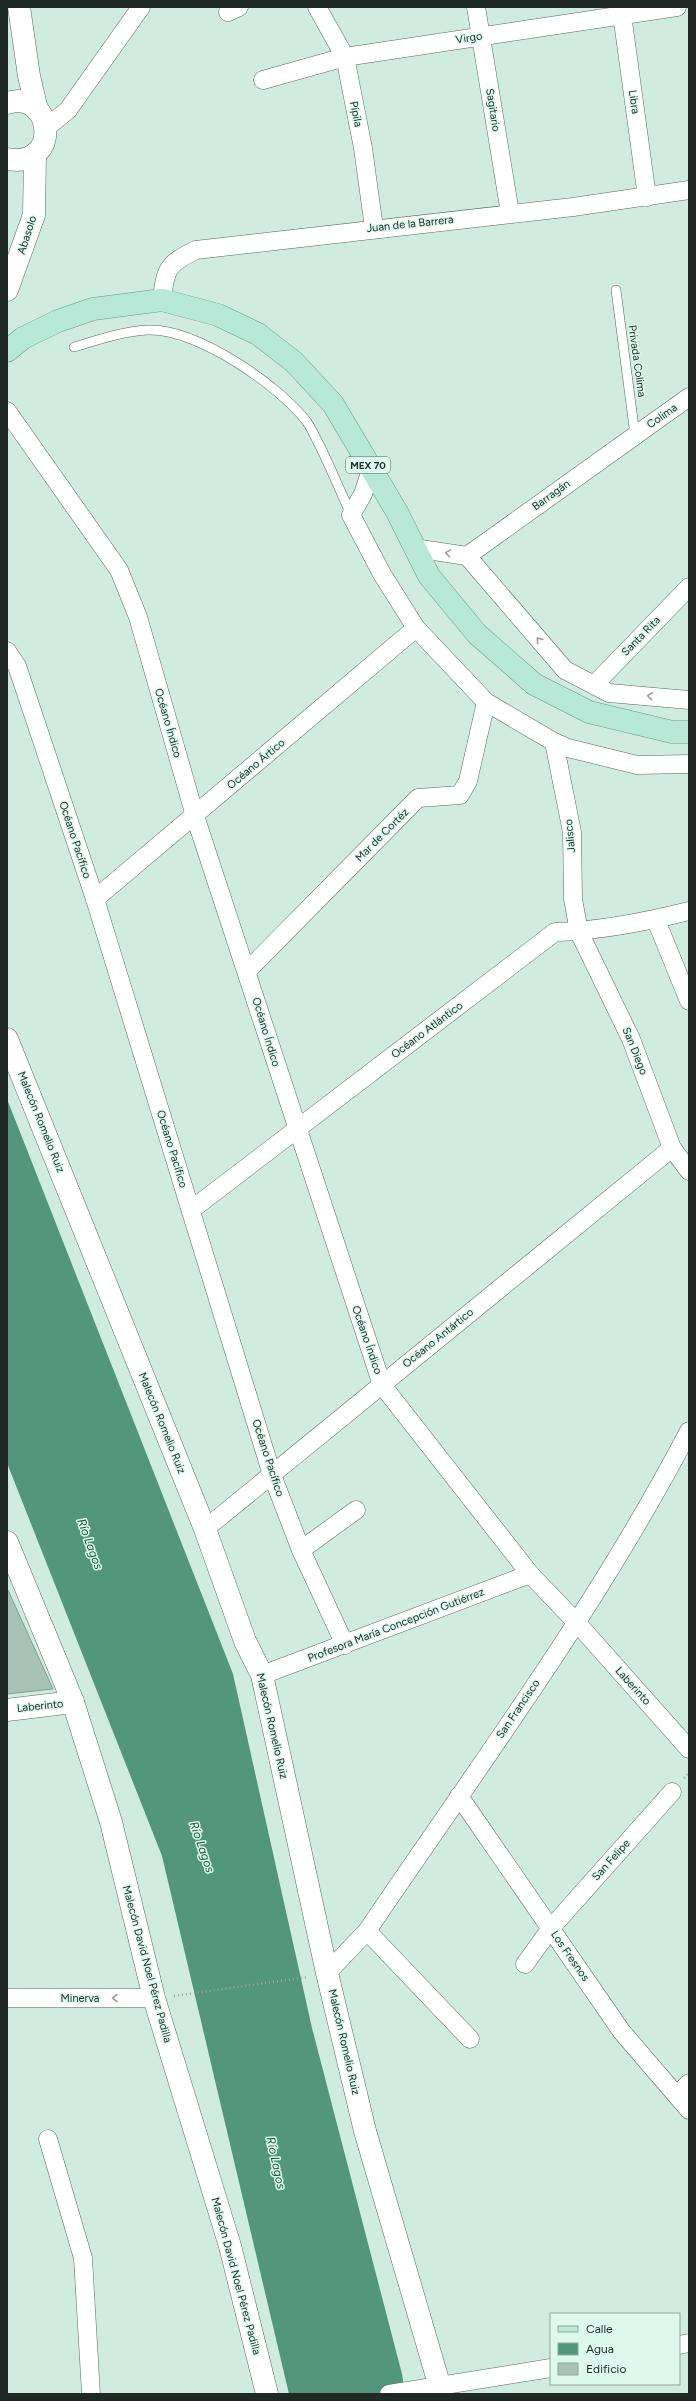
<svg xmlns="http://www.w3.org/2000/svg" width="696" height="2401" font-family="Figtree,sans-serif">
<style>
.water{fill:#53967e}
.building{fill:#a7c2b7;stroke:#829c92}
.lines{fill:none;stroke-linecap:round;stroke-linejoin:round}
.service-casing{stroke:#526b61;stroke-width:10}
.minor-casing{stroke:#526b61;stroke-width:19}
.tertiary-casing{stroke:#526b61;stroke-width:23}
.primary-casing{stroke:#639b87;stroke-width:23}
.path{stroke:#95aba2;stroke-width:2.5;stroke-dasharray:1 3;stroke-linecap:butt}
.service{stroke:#fff;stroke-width:9}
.minor{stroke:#fff;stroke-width:18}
.tertiary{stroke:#fff;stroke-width:22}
.primary{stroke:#b8e8d7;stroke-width:22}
.oneway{stroke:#9a9f9d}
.labels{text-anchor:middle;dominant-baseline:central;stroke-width:3;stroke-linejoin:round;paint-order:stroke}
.shield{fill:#ddf9ee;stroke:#576761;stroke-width:1}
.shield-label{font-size:10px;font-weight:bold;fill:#1e2925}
.street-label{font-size:11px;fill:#1e2925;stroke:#ddf9ee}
.water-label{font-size:12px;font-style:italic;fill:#1a5140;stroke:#ddf9ee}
</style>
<rect width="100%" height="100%" fill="#d0ece1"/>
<!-- water -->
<path class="water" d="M7 1099 233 1674 312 2028 402 2374 405 2394H289L162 1856 7 1463Z"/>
<!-- building -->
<path class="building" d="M7 1588 53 1689 7 1694Z"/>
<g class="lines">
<defs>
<g id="service">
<path d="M616 290 635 435"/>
<path d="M74 347C98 340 123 331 148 330 196 328 279 385 307 422 312 429 316 439 320 446 331 469 341 492 351 515"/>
</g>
<g id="minor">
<path d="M317 7 345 57 363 148 374 228"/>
<path d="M476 7 510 213"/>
<path d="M621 7 647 197"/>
<path d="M228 12 239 7"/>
<path d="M263 80 345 57 677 7"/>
<path d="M46 128 68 110 141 7"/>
<path d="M162 300C165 269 168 263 196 250L573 207 689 190"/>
<path d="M7 411 119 570 138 617 195 816 382 1385 530 1574 577 1623 689 1749"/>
<path d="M371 470 363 494 351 515 382 574 416 628 486 702 554 742 568 748 637 765 689 764"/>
<path d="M414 548 467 556 565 670 609 693 689 700"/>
<path d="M467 556 689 397"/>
<path d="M7 651 17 666 95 899 272 1475 301 1550 345 1645"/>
<path d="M594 685 689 587"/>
<path d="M554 742 572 832 573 899 579 932 631 1039 672 1148 689 1171"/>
<path d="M95 899 416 628"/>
<path d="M656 920 689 1001"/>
<path d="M247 971 418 798 460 795 468 781 486 702"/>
<path d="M191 1210 555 932C600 931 645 922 689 911"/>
<path d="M205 1529 672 1148"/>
<path d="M301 1550 356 1510"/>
<path d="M262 1675 530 1574"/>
<path d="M459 1796 622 2032 689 2110"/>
<path d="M367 1931 470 2039"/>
<path d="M525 1964 551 1928 672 1792"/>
<path d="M327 1973 367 1931C478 1767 597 1607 689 1431"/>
<path d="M7 1998H154"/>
<path d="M677 2095 689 2083"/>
<path d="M48 2139 83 2258 91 2394"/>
<path d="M679 2345 689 2343"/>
<path d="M389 2394 551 2368"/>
</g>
<g id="tertiary">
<path d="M19 7 29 76 37 110"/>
<path d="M7 103C53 88 63 169 7 159"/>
<path d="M7 290 34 215 35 154"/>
<path d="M7 1039 205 1529 245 1641 262 1675 327 1973 365 2131 442 2394"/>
<path d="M7 1542 73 1702 111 1822 154 1998 230 2246 267 2394"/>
<path d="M7 1710 73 1702"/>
</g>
<path id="primary" d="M7 351 23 338 58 321 93 309 162 300 218 315 258 334 294 362 333 404 397 512 429 576 477 634 534 684 589 712 672 732H689"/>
</defs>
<!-- service casing -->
<use href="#service" class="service-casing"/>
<!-- minor casing -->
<use href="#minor" class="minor-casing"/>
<!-- tertiary casing -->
<use href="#tertiary" class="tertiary-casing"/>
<!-- primary casing -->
<use href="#primary" class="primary-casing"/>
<!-- path -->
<g class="path">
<path d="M684 1778 689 1773"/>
<path d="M174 1996 308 1977"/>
</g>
<!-- service -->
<use href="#service" class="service"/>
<!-- minor -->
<use href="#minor" class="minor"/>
<!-- tertiary -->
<use href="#tertiary" class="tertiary"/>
<!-- primary -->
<use href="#primary" class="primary"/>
</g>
<!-- one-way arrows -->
<defs><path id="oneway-chevron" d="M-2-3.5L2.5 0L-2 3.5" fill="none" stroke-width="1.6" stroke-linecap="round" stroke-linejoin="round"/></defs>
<g class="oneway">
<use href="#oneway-chevron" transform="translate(448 553) rotate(-171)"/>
<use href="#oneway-chevron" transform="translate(539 640) rotate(-131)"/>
<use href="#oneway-chevron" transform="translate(650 696) rotate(-175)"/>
<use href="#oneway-chevron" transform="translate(115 1998) rotate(-180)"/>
</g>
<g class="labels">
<!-- shield labels -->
<rect class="shield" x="346" y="457" width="44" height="16" rx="3"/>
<g class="shield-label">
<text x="368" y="465">MEX 70</text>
</g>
<!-- street labels -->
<g class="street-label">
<text transform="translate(469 38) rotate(-9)">Virgo</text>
<text transform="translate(634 102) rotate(82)">Libra</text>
<text transform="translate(493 110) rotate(81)">Sagitario</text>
<text transform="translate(356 114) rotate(79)">Pípila</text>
<text transform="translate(410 224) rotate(-6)">Juan de la Barrera</text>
<text transform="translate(27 235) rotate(-72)">Abasolo</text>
<text transform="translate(637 361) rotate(82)">Privada Colima</text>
<text transform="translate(662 416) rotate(-35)">Colima</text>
<text transform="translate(551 495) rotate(-36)">Barragán</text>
<text transform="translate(641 636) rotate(-46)">Santa Rita</text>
<text transform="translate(168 723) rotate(74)">Océano Índico</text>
<text transform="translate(256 764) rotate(-40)">Océano Ártico</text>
<text transform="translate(382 835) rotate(-45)">Mar de Cortéz</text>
<text transform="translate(570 836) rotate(-95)">Jalisco</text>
<text transform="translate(75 840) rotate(72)">Océano Pacífico</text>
<text transform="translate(427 1030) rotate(-37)">Océano Atlántico</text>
<text transform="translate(266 1032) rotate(73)">Océano Índico</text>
<text transform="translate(635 1051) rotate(68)">San Diego</text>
<text transform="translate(41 1122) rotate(68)">Malecón Romelio Ruiz</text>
<text transform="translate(172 1149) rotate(73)">Océano Pacífico</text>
<text transform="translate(438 1338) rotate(-39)">Océano Antártico</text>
<text transform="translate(367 1340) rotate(71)">Océano Índico</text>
<text transform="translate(162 1423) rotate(68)">Malecón Romelio Ruiz</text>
<text transform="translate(268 1458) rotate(72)">Océano Pacífico</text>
<text transform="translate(396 1625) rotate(-21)">Profesora María Concepción Gutiérrez</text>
<text transform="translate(633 1686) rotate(48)">Laberinto</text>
<text transform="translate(40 1706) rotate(-6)">Laberinto</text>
<text transform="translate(518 1709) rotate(-56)">San Francisco</text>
<text transform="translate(272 1726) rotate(77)">Malecón Romelio Ruiz</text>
<text transform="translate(611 1860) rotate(-48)">San Felipe</text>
<text transform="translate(570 1956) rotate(55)">Los Fresnos</text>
<text transform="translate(147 1964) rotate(75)">Malecón David Noel Pérez Padilla</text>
<text x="80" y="1998">Minerva</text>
<text transform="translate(344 2042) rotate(77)">Malecón Romelio Ruiz</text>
<text transform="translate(236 2276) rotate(75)">Malecón David Noel Pérez Padilla</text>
</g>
<!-- water labels -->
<g class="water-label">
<text transform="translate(90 1544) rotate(70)">Río Lagos</text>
<text transform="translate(202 1847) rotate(71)">Río Lagos</text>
<text transform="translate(276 2163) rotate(78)">Río Lagos</text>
</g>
</g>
<!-- border -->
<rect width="696" height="2401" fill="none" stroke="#1e2925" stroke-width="16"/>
<!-- legend -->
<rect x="550" y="2313" width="130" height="72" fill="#ddf9ee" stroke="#91a69e"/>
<rect x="558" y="2326" width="20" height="6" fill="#b8e8d7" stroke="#91a69e"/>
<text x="586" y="2333" font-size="12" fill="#1e2925">Calle</text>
<rect x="558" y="2343" width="20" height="12" fill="#53967e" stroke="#91a69e"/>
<text x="586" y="2353" font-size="12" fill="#1e2925">Agua</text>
<rect x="558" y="2363" width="20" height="12" fill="#a7c2b7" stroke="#91a69e"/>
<text x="586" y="2373" font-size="12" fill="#1e2925">Edificio</text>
</svg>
